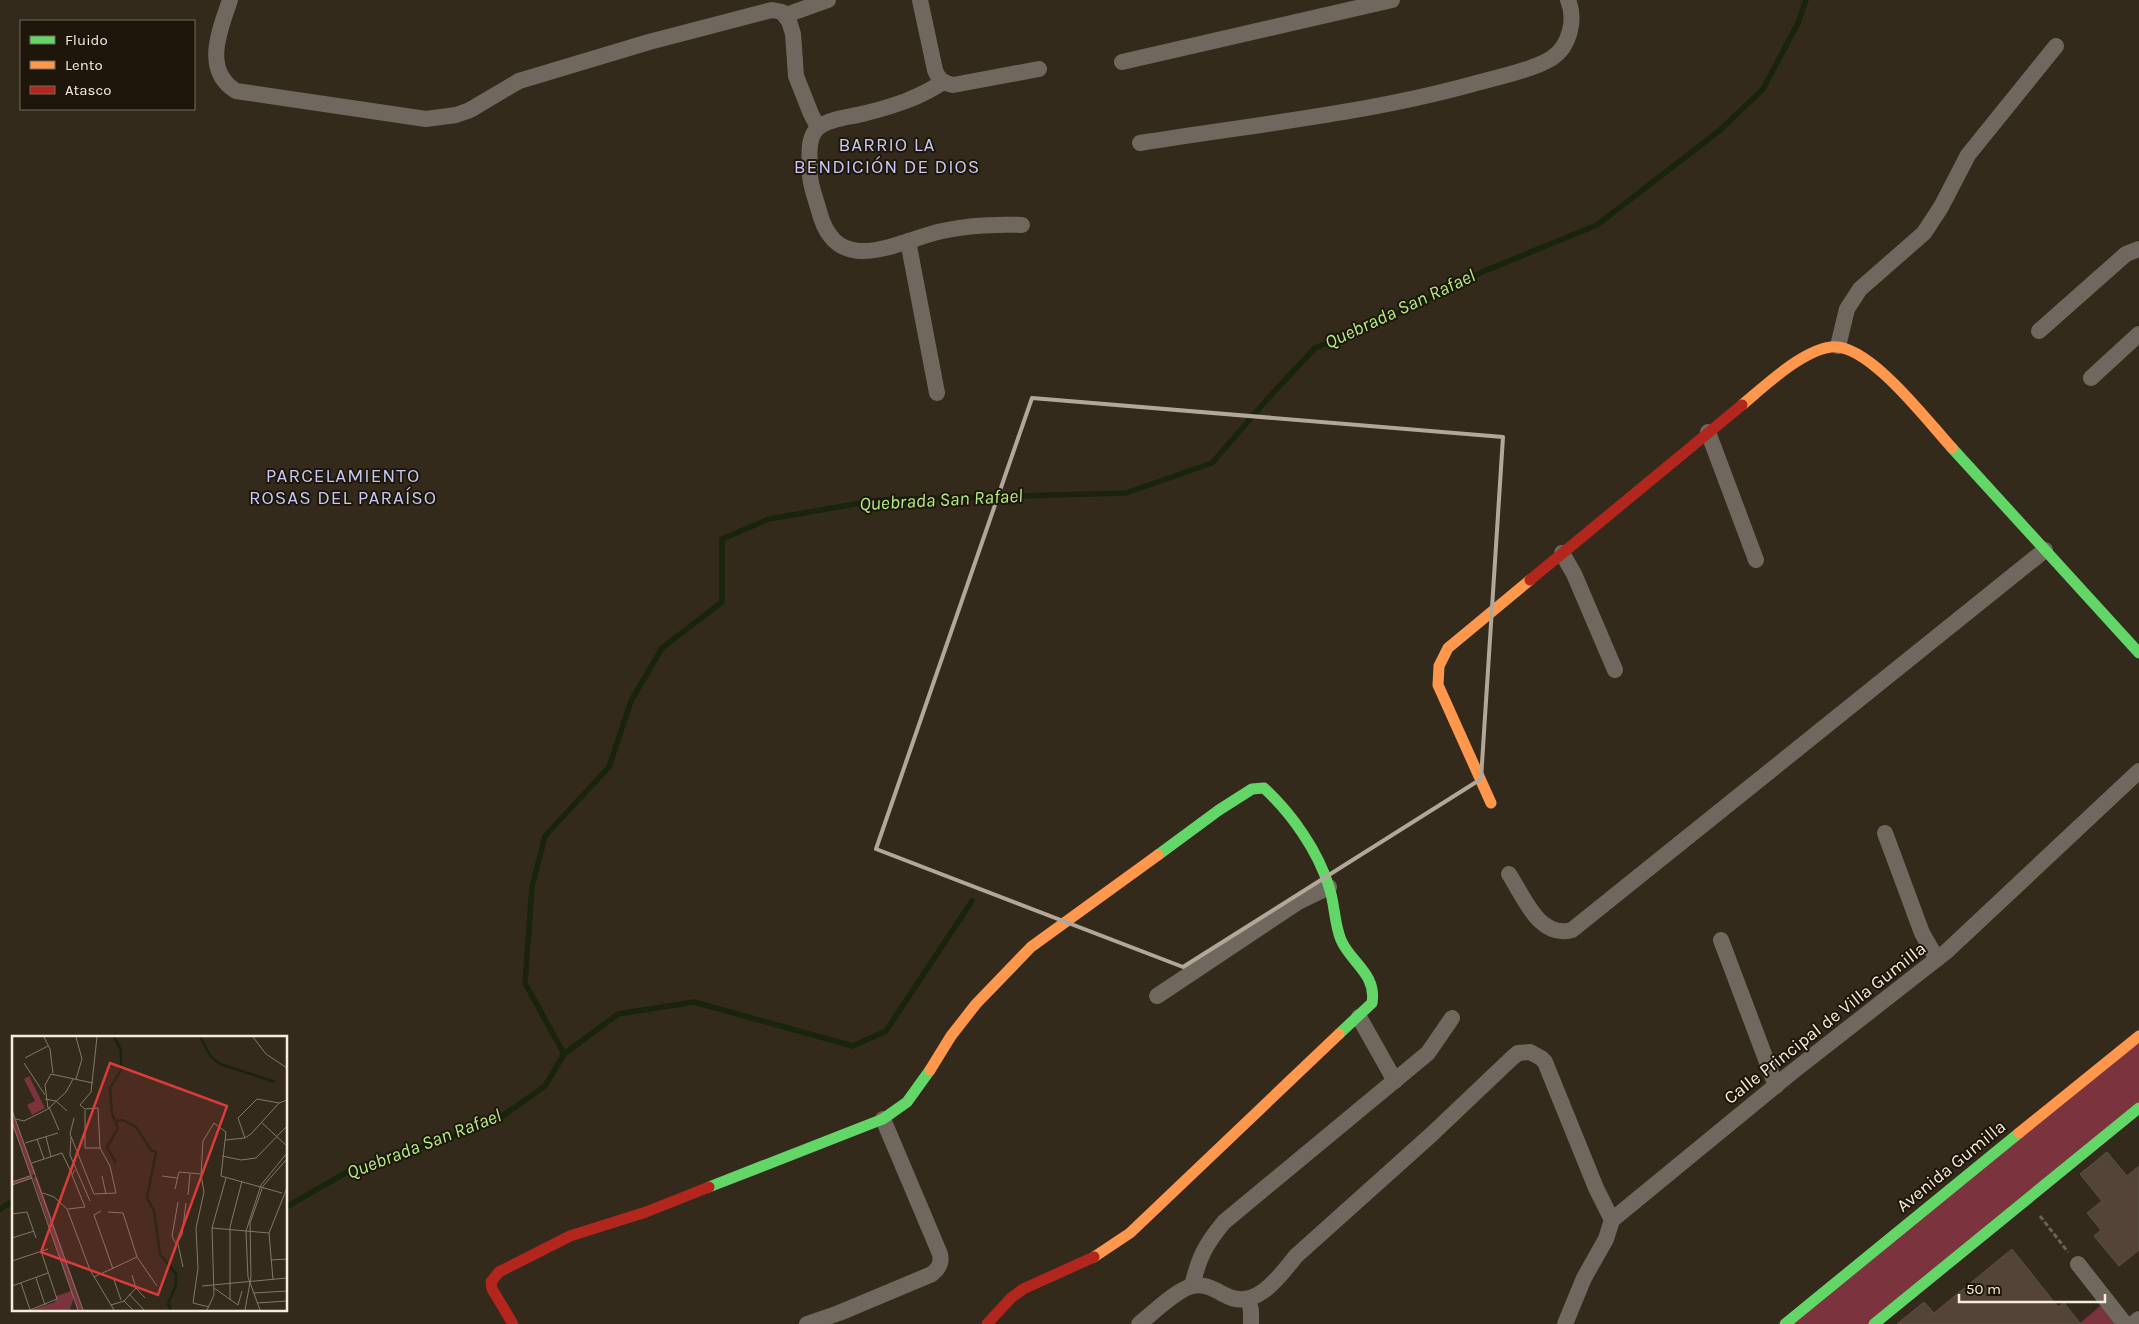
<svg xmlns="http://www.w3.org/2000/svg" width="2139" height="1324" font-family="Karla,sans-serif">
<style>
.green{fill:#7b333e}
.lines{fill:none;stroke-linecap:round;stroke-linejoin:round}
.stream{stroke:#18240b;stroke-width:5.5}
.building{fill:#534437;stroke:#5c5148}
.path{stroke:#6a6258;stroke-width:3;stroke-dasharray:5 2.5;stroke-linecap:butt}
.street{stroke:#70685e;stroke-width:16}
.fast{stroke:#63d668;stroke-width:11}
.slow{stroke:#ff974d;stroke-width:11}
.jam{stroke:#b3261e;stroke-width:11}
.marked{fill:none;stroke:#b3a799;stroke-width:4;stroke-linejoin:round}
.labels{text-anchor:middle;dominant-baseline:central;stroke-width:4;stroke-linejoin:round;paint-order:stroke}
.street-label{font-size:18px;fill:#f8ebdc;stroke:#1e160a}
.neighbourhood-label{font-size:19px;letter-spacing:1px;fill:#c6c9f4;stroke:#1e160a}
.water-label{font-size:19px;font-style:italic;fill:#b3ee80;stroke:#1e160a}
.inset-river{fill:none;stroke:#18240b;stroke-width:2.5}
.inset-road{fill:none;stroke:#827769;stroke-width:1}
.view{fill:#d93c3a;fill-opacity:0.15;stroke:#d93c3a;stroke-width:2.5}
.inset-edge{fill:none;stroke:#f8ebdc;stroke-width:2.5}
</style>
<rect width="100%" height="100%" fill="#342a1c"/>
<!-- green -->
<g class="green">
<path d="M2139 1039V1105L1870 1324H1790Z"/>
<path d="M2106 1301 2124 1324H2079Z"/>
</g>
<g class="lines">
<!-- stream -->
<g class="stream">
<path d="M564 1054 525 983 532 887 545 836 609 767 631 701 662 648 722 602V539L769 519 878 500 1126 493 1212 463 1270 396 1315 348 1395 315 1482 272 1597 225 1719 131 1763 89 1798 23 1806 0"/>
<path d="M286 1207 347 1172 444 1140 501 1117 545 1086 564 1054 618 1014 694 1002 853 1046 886 1031 972 901"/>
<path d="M0 1209 14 1200"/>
</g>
</g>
<!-- building -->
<g class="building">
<path d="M2107 1152 2127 1176 2139 1166V1250L2119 1266 2094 1236 2101 1230 2087 1213 2102 1201 2080 1174Z"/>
<path d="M2012 1249 2058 1307 2064 1303 2081 1324H1897L1924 1302 1934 1313Z"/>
</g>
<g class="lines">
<!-- path -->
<path class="path" d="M2040 1216 2068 1252"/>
<!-- street -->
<g class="street">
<path d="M230 0C220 30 202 70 236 91L426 119 456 115 470 110 519 81 649 42 772 10 782 12 789 21 793 34 796 76 811 114 818 127"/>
<path d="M920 0 935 70C938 79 943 83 953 85L1039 69"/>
<path d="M786 15 828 0"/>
<path d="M1122 62 1392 0"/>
<path d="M943 82C919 98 894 106 866 113 852 117 830 118 819 127 806 137 810 159 810 174 810 186 816 199 819 211 837 280 897 241 942 231 969 225 995 224 1022 225"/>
<path d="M1140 143C1251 125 1364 114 1473 84 1495 78 1533 70 1552 58 1570 46 1576 19 1568 0"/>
<path d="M908 241 937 393"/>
<path d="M2039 331 2126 254 2139 249"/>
<path d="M1838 346 1847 309 1860 289 1924 233 1941 207 1968 155 2056 46"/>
<path d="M2091 378 2139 334"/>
<path d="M1708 432 1756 560"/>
<path d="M1562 553 1574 574 1615 670"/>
<path d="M1885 833 1922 933 1937 959"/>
<path d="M1509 874C1524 897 1539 939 1572 930L2045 550"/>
<path d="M1721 940 1776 1086"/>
<path d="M1157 996 1298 902 1329 887"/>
<path d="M1359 1017 1395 1081"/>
<path d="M2078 1264 2125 1324"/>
<path d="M1192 1286C1199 1257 1205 1245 1224 1222L1428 1053 1452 1018"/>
<path d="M1248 1299 1251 1310V1324"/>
<path d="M807 1324 839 1313 932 1274C939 1268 942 1263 940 1254L883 1119"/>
<path d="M1139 1324C1153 1313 1176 1290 1192 1286 1205 1283 1215 1290 1225 1295 1255 1312 1280 1276 1296 1256L1432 1134 1512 1058 1518 1053 1530 1052 1541 1058 1545 1062 1596 1188 1612 1220"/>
<path d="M1565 1324 1584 1278 1606 1239 1612 1220 1791 1073 1947 951 2139 771"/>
<path d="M2133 1324 2139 1319"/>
</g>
<!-- fast -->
<g class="fast">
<path d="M1952 448 2139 653"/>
<path d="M1158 855 1219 810 1252 789 1264 788C1292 814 1318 851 1329 887 1335 904 1334 923 1341 940 1351 963 1377 974 1372 1003L1339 1034"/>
<path d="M709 1187 883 1119 907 1102 930 1070"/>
<path d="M1785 1324 2019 1133"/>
<path d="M1874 1324 2139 1108"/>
</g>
<!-- slow -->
<g class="slow">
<path d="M1742 405C1765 386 1801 351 1831 347 1868 342 1928 422 1952 448"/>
<path d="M1491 803 1438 685 1439 666 1448 648 1530 580"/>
<path d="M930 1070 951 1036 976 1004 1031 947 1158 855"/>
<path d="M2019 1133 2139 1036"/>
<path d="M1094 1257 1130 1233 1339 1034"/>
</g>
<!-- jam -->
<g class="jam">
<path d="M1530 580 1742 405"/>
<path d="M513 1324 492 1289 491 1282 499 1272 570 1236 646 1212 709 1187"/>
<path d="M987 1324 1011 1298 1023 1289 1094 1257"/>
</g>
</g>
<!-- marked area -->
<path class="marked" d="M1032 398 1503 437 1481 779 1183 967 876 849Z"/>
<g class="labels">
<!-- street labels -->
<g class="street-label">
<text transform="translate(1825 1023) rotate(-38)">Calle Principal de Villa Gumilla</text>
<text transform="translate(1951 1166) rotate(-39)">Avenida Gumilla</text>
</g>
<!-- neighbourhood labels -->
<g class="neighbourhood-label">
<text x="887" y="145">BARRIO LA<tspan x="887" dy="22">BENDICIÓN DE DIOS</tspan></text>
<text x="343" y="476">PARCELAMIENTO<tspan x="343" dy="22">ROSAS DEL PARAÍSO</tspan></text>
</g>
<!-- water labels -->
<g class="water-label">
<text transform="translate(1400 309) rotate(-25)">Quebrada San Rafael</text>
<text transform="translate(941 500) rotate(-3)">Quebrada San Rafael</text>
<text transform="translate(424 1144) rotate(-21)">Quebrada San Rafael</text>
</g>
</g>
<!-- overview -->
<g transform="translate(12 1036)">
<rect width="275" height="275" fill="#342a1c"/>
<path d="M17 40 33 72 20 79 15 69 23 65 12 43ZM0 76 24 138 20 139 21 142 25 141 71 273 66 274 62 261 58 274H19L43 266 45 260 59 255 21 142 0 149V146L19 139 0 86Z" fill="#7b333e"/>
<path class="inset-river" d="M102 1 109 14V34L98 52 100 78 106 92 95 111 104 127M188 1 199 21 208 28 263 46M104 85 111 84 124 91 139 114 144 116 135 162 142 175 148 218 164 238V249L156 268 159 274"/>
<path class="inset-road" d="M32 1 38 13 41 37M241 1 254 18 275 32M13 22 36 10M12 27 33 59M64 43 70 23 64 1M33 63 44 65 55 75M37 71 47 94M36 72 33 49 39 38 81 47M0 74 71 274M73 74V112H88M62 82 58 98 82 158 104 157 98 130 88 112 86 72 73 73 68 69 79 56 85 1M4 83 12 85 36 73 54 56 61 43M0 86 66 274M249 86 275 110M34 101 39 121M59 101 58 119 78 165M233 102 226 82 245 63 267 67 275 64M25 103 32 123M213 104 233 102 239 98 267 67M13 107 46 97M210 120 229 124 244 122 275 90M20 127 50 117 60 138M189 139 192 156 184 192 186 232 181 267 197 271M90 140 94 158M150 140 165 142M0 146 18 140M0 149 20 142M163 153 167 136 189 138 191 105 202 87 214 96 209 140 270 157M31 157 42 161 55 173 78 234 102 274M176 159 178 138M166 166 160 200 164 208 170 199 174 167M56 173 73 171 60 139 63 134M89 175 82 179 101 233M96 176 111 177 125 221 145 250M0 178 15 176 24 202M200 192 257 197M0 202 22 195M166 208 171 231M259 224 275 223M0 225 36 213M120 239 124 252 133 262M82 241 125 221M24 242 33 269M102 244 109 264M261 244 257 197 275 152M9 247 18 274M0 250 36 237M190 250 275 242M202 252 226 269 230 255M242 257 275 255M117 258 132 274M218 264V191L230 145M112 265 124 252M245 267 275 265M99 269 112 265 121 274M18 274 45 263 29 215M195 274 202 259 200 192 214 142M233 274 239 241 238 187 251 150 275 123M248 274 236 241 234 195 249 149 275 117"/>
<path class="view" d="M98 27 215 70 146 259 29 216Z"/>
<rect width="275" height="275" class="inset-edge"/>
</g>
<!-- legend -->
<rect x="20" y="20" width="175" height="90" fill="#1e160a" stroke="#756b5e"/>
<rect x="30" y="36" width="25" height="8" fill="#63d668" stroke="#756b5e"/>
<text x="65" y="45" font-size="15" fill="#f8ebdc">Fluido</text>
<rect x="30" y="61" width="25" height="8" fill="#ff974d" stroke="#756b5e"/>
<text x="65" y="70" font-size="15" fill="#f8ebdc">Lento</text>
<rect x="30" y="86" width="25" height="8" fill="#b3261e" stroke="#756b5e"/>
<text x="65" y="95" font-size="15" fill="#f8ebdc">Atasco</text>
<!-- scale -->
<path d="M1959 1294v8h146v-8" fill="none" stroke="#f8ebdc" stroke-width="2.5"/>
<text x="1966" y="1294" font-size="15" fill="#f8ebdc" stroke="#1e160a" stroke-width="4" paint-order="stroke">50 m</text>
</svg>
